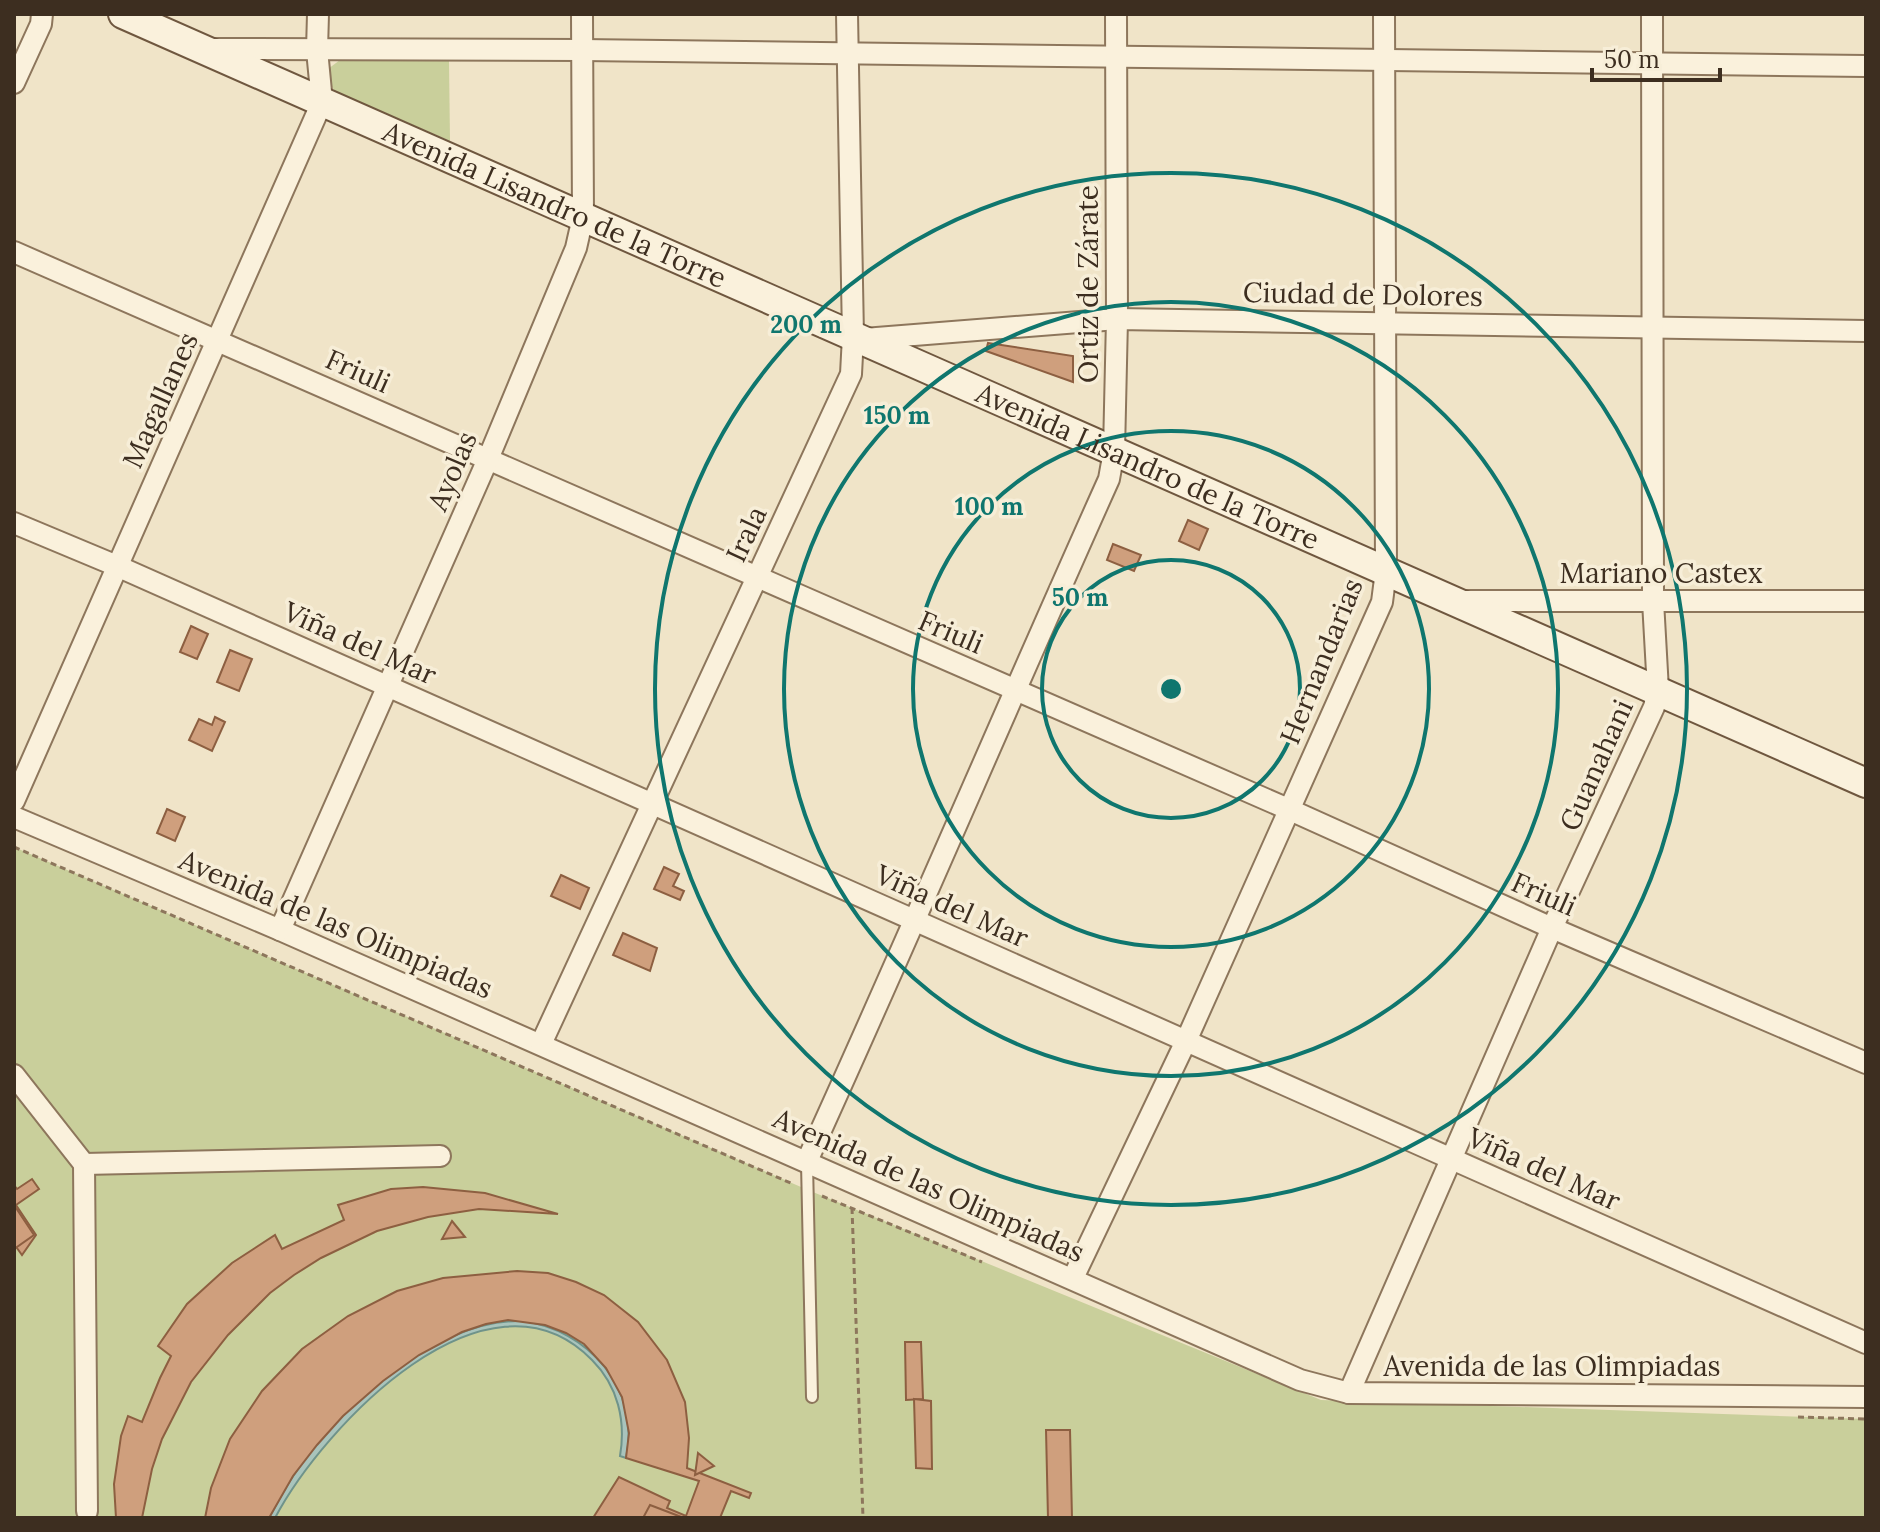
<svg xmlns="http://www.w3.org/2000/svg" width="1880" height="1532" font-family="Lora,serif">
<style>
.green{fill:#c9cf9b}
.water{fill:#a9c4bc;stroke:#6f938a;stroke-width:2}
.building{fill:#cf9f7d;stroke:#8d5f41;stroke-width:2}
.lines{fill:none;stroke-linecap:round;stroke-linejoin:round}
.lane-casing{stroke:#8d765c;stroke-width:14}
.street-casing{stroke:#8d765c;stroke-width:24}
.secondary-casing{stroke:#6f573f;stroke-width:32}
.path{stroke:#8d765c;stroke-width:3;stroke-dasharray:6 4;stroke-linecap:butt}
.lane{stroke:#faf1dc;stroke-width:10}
.street{stroke:#faf1dc;stroke-width:20}
.secondary{stroke:#faf1dc;stroke-width:28}
.ring{fill:none;stroke:#0f766e;stroke-width:4}
.labels{text-anchor:middle;dominant-baseline:central;stroke-width:7;stroke-linejoin:round;paint-order:stroke}
.street-label{font-size:28px;fill:#3d2e20;stroke:#f7eed8}
.centre{fill:#0f766e;stroke:#f7eed8;stroke-width:4}
.ring-label{font-size:24px;text-anchor:middle;font-weight:bold;fill:#0f766e;stroke:#f7eed8;stroke-width:7;stroke-linejoin:round;paint-order:stroke}
</style>
<rect width="100%" height="100%" fill="#f0e4c8"/>
<!-- green -->
<g class="green">
<path d="M340 60 449 61 450 141 335 91 329 83 328 69Z"/>
<path d="M14 847 808 1190 1321 1400 1866 1419V1518H14Z"/>
</g>
<!-- water -->
<path class="water" d="M522 1321C588 1329 641 1389 626 1458L620 1456C626 1421 618 1386 592 1360 487 1253 323 1427 275 1518H269C277 1504 284 1489 294 1475 338 1408 437 1319 522 1321Z"/>
<!-- building -->
<g class="building">
<path d="M988 343 1073 356V382L986 351Z"/>
<path d="M1188 520 1208 529 1199 550 1179 541Z"/>
<path d="M1113 544 1141 555 1134 571 1107 560Z"/>
<path d="M191 626 208 634 197 659 180 652Z"/>
<path d="M230 650 252 659 239 691 217 682Z"/>
<path d="M215 717 225 722 212 751 189 740 199 719 212 725Z"/>
<path d="M167 809 185 817 175 841 157 833Z"/>
<path d="M664 867 679 874 673 886 684 891 680 900 654 889Z"/>
<path d="M561 875 589 888 580 909 551 896Z"/>
<path d="M623 933 657 948 650 971 613 955Z"/>
<path d="M32 1179 39 1189 16 1205 36 1235 22 1255 14 1244V1185L17 1189Z"/>
<path d="M423 1187 485 1193 558 1214 479 1209 428 1217 377 1231 321 1258 294 1275 270 1293 228 1335 191 1382 162 1439 152 1469 142 1518H116L114 1484 121 1436 128 1416 142 1422 160 1378 171 1356 158 1346 187 1304 232 1263 275 1235 282 1249 344 1220 338 1205 391 1189Z"/>
<path d="M14 1205 34 1235 14 1249Z"/>
<path d="M452 1221 465 1237 442 1239Z"/>
<path d="M517 1271 548 1273 576 1282 604 1295 638 1322 667 1360 685 1402 689 1438 687 1468 751 1493 749 1498 731 1491 720 1518H593L619 1477 670 1501 667 1508 686 1516 699 1481 626 1458 629 1433 622 1397 606 1368 584 1344 566 1333 545 1325 508 1320 486 1324 462 1332 419 1355 383 1381 343 1416 317 1445 293 1476 269 1518H205L211 1488 230 1439 262 1391 302 1349 348 1316 397 1291 443 1278Z"/>
<path d="M905 1342H921L923 1399 906 1400Z"/>
<path d="M914 1399 931 1401 932 1469 916 1468Z"/>
<path d="M1046 1430H1070L1072 1518H1048Z"/>
<path d="M698 1453 714 1466 695 1475Z"/>
<path d="M650 1505 684 1518H643Z"/>
</g>
<g class="lines">
<defs>
<path id="lane" d="M807 1163 812 1397"/>
<g id="street">
<path d="M214 49 582 50 1866 66"/>
<path d="M14 83 41 24 42 14"/>
<path d="M14 252 1288 809 1552 928 1866 1063"/>
<path d="M864 339 1117 319 1866 331"/>
<path d="M14 523 117 566 1866 1343"/>
<path d="M1462 601H1866"/>
<path d="M14 801 322 102 317 50 318 14"/>
<path d="M14 817 280 930 1300 1380 1349 1393 1866 1397"/>
<path d="M280 930 488 459 576 248 583 217 582 14"/>
<path d="M541 1044 851 374 853 336 847 14"/>
<path d="M14 1075 84 1164 87 1511"/>
<path d="M807 1161C910 935 1007 706 1109 479L1114 451 1117 319 1116 14"/>
<path d="M84 1164 440 1156"/>
<path d="M1073 1278 1186 1041 1382 602 1386 571 1384 14"/>
<path d="M1349 1393 1552 928 1654 707 1658 690 1653 601 1652 14"/>
</g>
<g id="secondary">
<path id="s1" d="M123 14 1866 783"/>
</g>
</defs>
<!-- lane casing -->
<use href="#lane" class="lane-casing"/>
<!-- street casing -->
<use href="#street" class="street-casing"/>
<!-- secondary casing -->
<use href="#secondary" class="secondary-casing"/>
<!-- path -->
<g class="path">
<path d="M14 847 793 1184"/>
<path d="M822 1196 982 1262"/>
<path d="M852 1208 863 1518"/>
<path d="M1798 1417 1866 1419"/>
</g>
<!-- lane -->
<use href="#lane" class="lane"/>
<!-- street -->
<use href="#street" class="street"/>
<!-- secondary -->
<use href="#secondary" class="secondary"/>
</g>
<!-- distance rings -->
<g class="ring">
<circle cx="1171" cy="689" r="129"/>
<circle cx="1171" cy="689" r="258"/>
<circle cx="1171" cy="689" r="387"/>
<circle cx="1171" cy="689" r="516"/>
</g>
<g class="labels">
<!-- street labels -->
<g class="street-label">
<text stroke="none"><textPath href="#s1" startOffset="472">Avenida Lisandro de la Torre</textPath></text>
<text transform="translate(1088 284) rotate(-90)">Ortiz de Zárate</text>
<text transform="translate(1363 294) rotate(1)">Ciudad de Dolores</text>
<text transform="translate(358 371) rotate(24)">Friuli</text>
<text transform="translate(160 400) rotate(-66)">Magallanes</text>
<text stroke="none"><textPath href="#s1" startOffset="1120">Avenida Lisandro de la Torre</textPath></text>
<text transform="translate(452 471) rotate(-67)">Ayolas</text>
<text transform="translate(746 534) rotate(-65)">Irala</text>
<text x="1661" y="573">Mariano Castex</text>
<text transform="translate(951 632) rotate(23)">Friuli</text>
<text transform="translate(360 643) rotate(24)">Viña del Mar</text>
<text transform="translate(1321 661) rotate(-68)">Hernandarias</text>
<text transform="translate(1596 765) rotate(-66)">Guanahani</text>
<text transform="translate(1544 894) rotate(24)">Friuli</text>
<text transform="translate(952 906) rotate(24)">Viña del Mar</text>
<text transform="translate(336 924) rotate(23)">Avenida de las Olimpiadas</text>
<text transform="translate(1544 1169) rotate(24)">Viña del Mar</text>
<text transform="translate(929 1185) rotate(24)">Avenida de las Olimpiadas</text>
<text x="1552" y="1366">Avenida de las Olimpiadas</text>
</g>
</g>
<circle cx="1171" cy="689" r="12" class="centre"/>
<g class="ring-label">
<text x="806" y="333">200 m</text>
<text x="897" y="424">150 m</text>
<text x="989" y="515">100 m</text>
<text x="1080" y="606">50 m</text>
</g>
<!-- border -->
<rect width="1880" height="1532" fill="none" stroke="#3d2e20" stroke-width="32"/>
<!-- scale -->
<path d="M1592 68v12h128v-12" fill="none" stroke="#3d2e20" stroke-width="4"/>
<text x="1604" y="68" font-size="24" fill="#3d2e20" stroke="#f7eed8" stroke-width="6" paint-order="stroke">50 m</text>
</svg>
